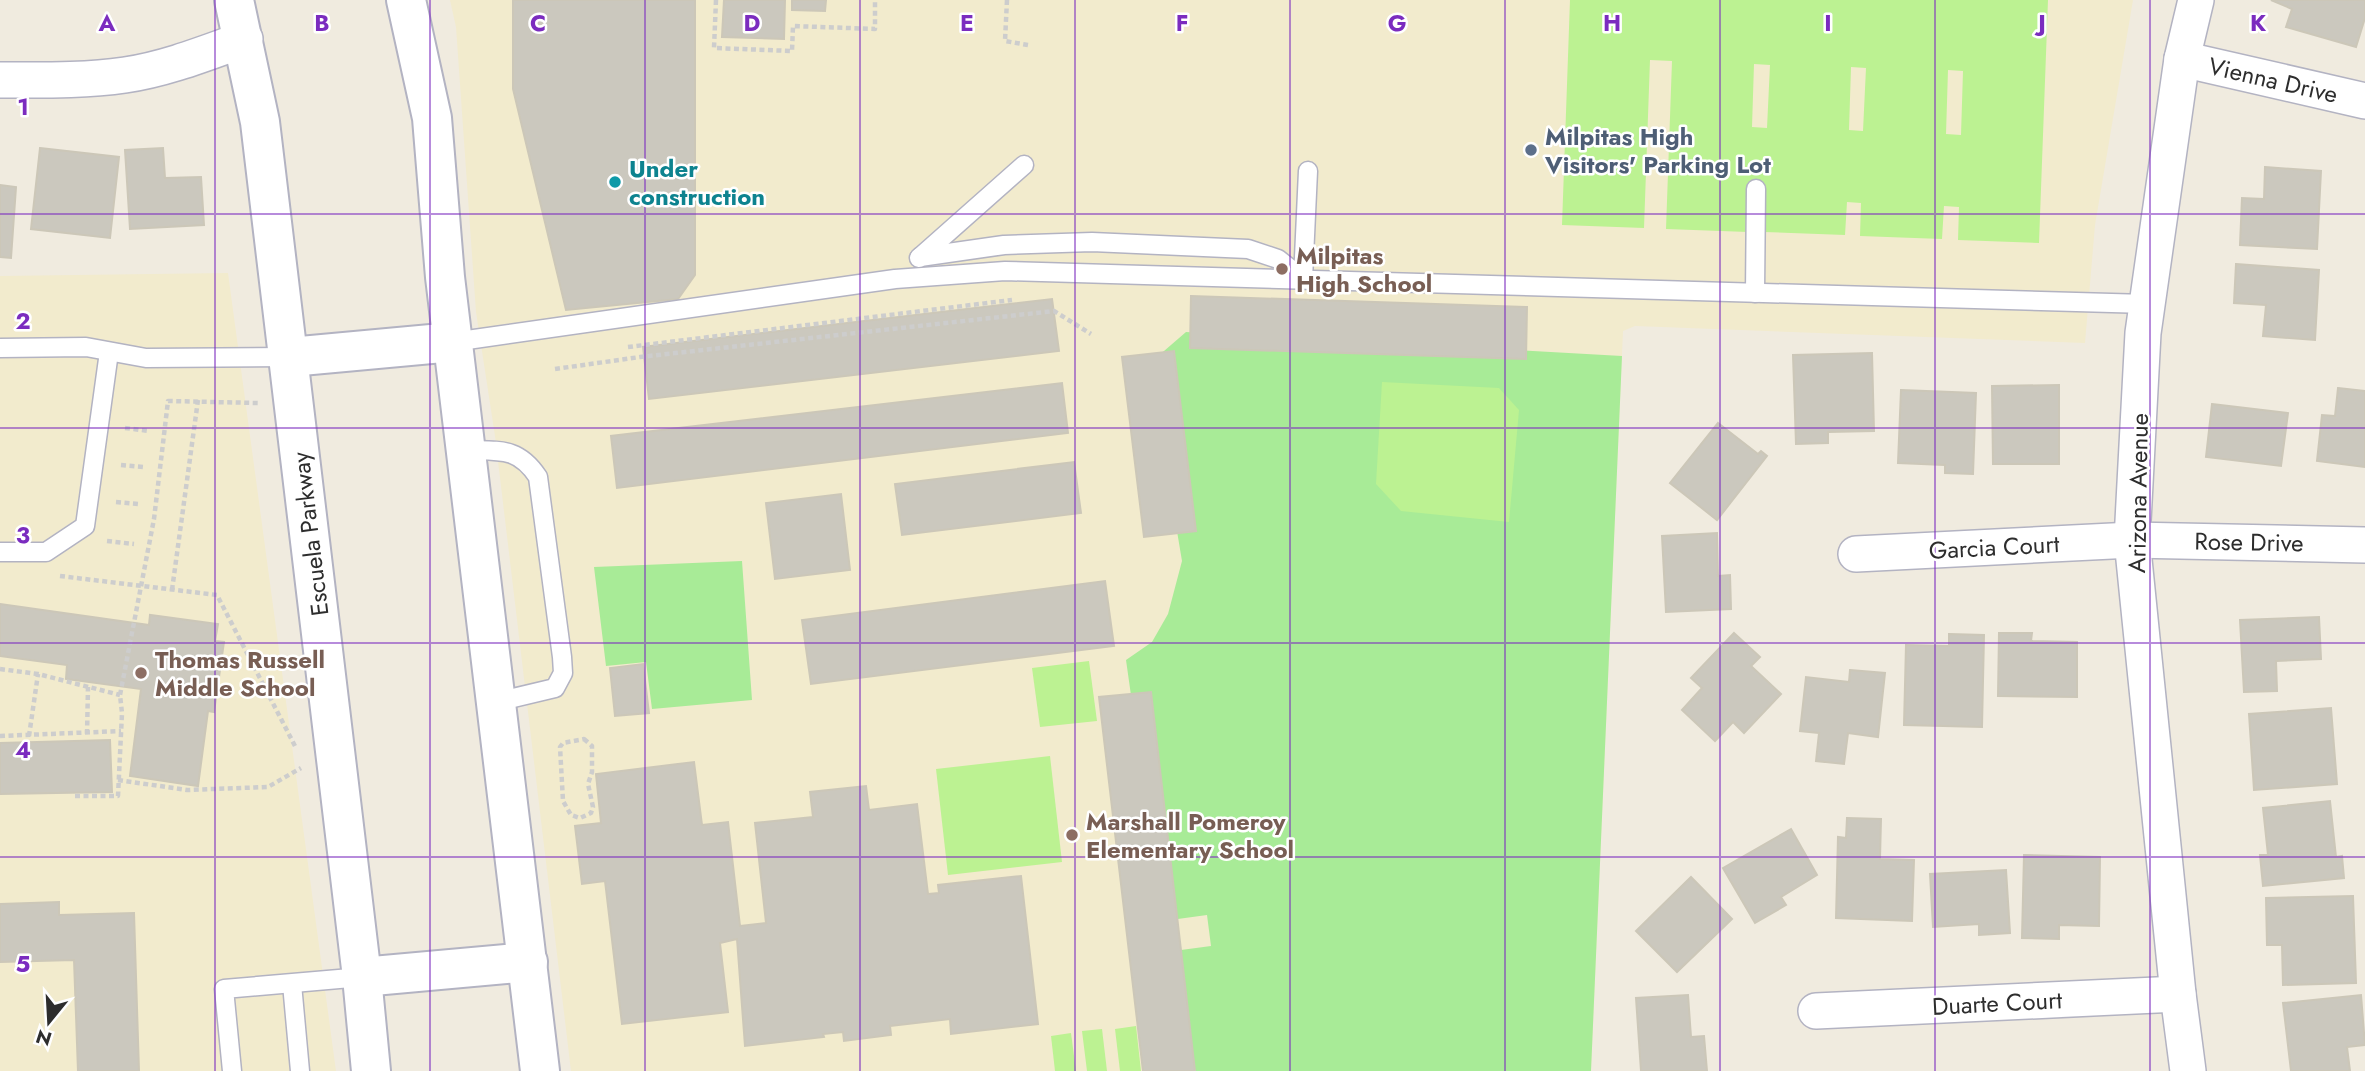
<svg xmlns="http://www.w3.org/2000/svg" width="2365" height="1071" font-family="Jost,sans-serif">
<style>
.education{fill:#f2ebcd}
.green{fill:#a8eb97}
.pitch{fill:#bcf292;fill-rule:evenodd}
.building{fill:#cbc8be;stroke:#ccc7b8;stroke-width:2}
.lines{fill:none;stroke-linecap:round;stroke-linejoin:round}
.service-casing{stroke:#b3b3c2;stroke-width:21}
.minor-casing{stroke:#b3b3c2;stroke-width:38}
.tertiary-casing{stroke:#b3b3c2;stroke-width:42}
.path{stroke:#cdcdcd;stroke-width:4.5;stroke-dasharray:5 3.5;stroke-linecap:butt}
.service{stroke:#fff;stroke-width:18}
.minor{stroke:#fff;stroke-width:35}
.tertiary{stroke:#fff;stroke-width:38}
.grid{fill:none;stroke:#7b2cbf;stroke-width:2;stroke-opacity:0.55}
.service-dot{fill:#5c6f8a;stroke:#fff;stroke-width:2.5}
.culture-dot{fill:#0f9aa8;stroke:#fff;stroke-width:2.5}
.education-dot{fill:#8d6e63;stroke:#fff;stroke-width:2.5}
.labels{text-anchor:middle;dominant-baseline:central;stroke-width:5;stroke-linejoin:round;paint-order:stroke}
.street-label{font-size:24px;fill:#2d2d2d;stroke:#fff}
.service-label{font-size:24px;font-weight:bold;fill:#4e5e75;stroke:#fff;text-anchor:start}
.culture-label{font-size:24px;font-weight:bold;fill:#0d838f;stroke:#fff;text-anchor:start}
.education-label{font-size:24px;font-weight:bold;fill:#785e54;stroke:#fff;text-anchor:start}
.grid-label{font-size:23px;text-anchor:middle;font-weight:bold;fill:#7b2cbf;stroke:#fff;stroke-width:5;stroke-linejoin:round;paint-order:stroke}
</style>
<rect width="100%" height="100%" fill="#f0ebdf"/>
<!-- education -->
<g class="education">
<path d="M450 0H2133L2095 225 2085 343 1635 326 1623 331 1591 1071H571L495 436 476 312 456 27Z"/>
<path d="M228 273 336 1071H0V276Z"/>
</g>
<!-- green -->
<g class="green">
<path d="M1186 332 1622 356 1591 1071H1181L1166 952 1211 946 1207 915 1163 921 1126 660 1152 642 1168 614 1182 561 1149 364Z"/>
<path d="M742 561 752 700 652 709 646 662 606 666 594 567Z"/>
</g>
<!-- pitch -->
<g class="pitch">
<path d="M1570 0H2048L2039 243 1958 240 1959 207 1944 206 1942 239 1860 236 1861 203 1847 202 1845 235 1764 232 1765 200 1750 199 1748 232 1666 229 1672 61 1650 60 1644 228 1562 225ZM1754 64 1770 65 1767 128 1752 127ZM1851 67 1866 68 1863 131 1849 130ZM1948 70 1963 71 1961 135 1946 134Z"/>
<path d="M1382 382 1499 388 1519 410 1509 522 1401 511 1376 484Z"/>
<path d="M1089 661 1097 721 1040 727 1032 668Z"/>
<path d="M1050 756 1062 862 948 875 936 769Z"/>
<path d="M1136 1026 1141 1071H1120L1115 1029Z"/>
<path d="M1102 1029 1107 1071H1087L1082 1031Z"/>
<path d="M1071 1033 1076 1071H1055L1051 1036Z"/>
</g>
<!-- building -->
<g class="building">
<path d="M513 0H695V275L678 299 566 310 513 89Z"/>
<path d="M724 0H785L784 39 722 37Z"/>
<path d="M792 0H826L825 11 792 10Z"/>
<path d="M2271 0H2365V18L2356 47 2286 27 2292 9Z"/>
<path d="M40 148 119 157 110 238 31 229Z"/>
<path d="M163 148 165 178 201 177 204 225 130 229 125 150Z"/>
<path d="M2265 167 2321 171 2317 249 2240 245 2242 198 2264 199Z"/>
<path d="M0 185 16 187 11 258 0 257Z"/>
<path d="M2236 264 2319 270 2315 340 2263 336 2266 305 2234 303Z"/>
<path d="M1191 296 1527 307 1526 359 1190 348Z"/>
<path d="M1052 299 1059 351 649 399 643 347Z"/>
<path d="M1174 351 1196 531 1144 537 1122 357Z"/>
<path d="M1872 353 1874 431 1828 432V443L1796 444 1793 355Z"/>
<path d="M1062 383 1068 433 617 488 611 436Z"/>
<path d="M2059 385V464H1993L1992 386Z"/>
<path d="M2338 388 2365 391V467L2317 461 2322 415 2335 416Z"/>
<path d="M1901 390 1976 393 1973 474 1945 473V465L1898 463Z"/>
<path d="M2212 404 2288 413 2281 466 2206 457Z"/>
<path d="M1718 423 1758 454 1761 451 1767 456 1717 520 1670 483Z"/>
<path d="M1074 462 1081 513 902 535 895 484Z"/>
<path d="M841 494 850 570 775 579 766 503Z"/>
<path d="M1717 533 1718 576 1730 575 1731 609 1666 612 1662 536Z"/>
<path d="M1105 581 1114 646 811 684 802 620Z"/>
<path d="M0 604 149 625 150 615 218 624 215 641 224 642 214 712 208 711 198 786 130 776 141 689 66 679 67 665 0 656Z"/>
<path d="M2319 617 2321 659 2276 661 2277 691 2244 692 2240 620Z"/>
<path d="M1734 633 1760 657 1751 666 1781 694 1744 733 1733 722 1715 741 1682 710 1702 688 1691 678Z"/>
<path d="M1999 633H2032L2031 641 2077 642V697L1998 696Z"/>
<path d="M1949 634 1984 635 1982 727 1904 725 1906 645 1949 646Z"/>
<path d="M643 664 649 713 615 716 610 668Z"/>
<path d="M1850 670 1885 673 1878 737 1848 733 1844 764 1816 761 1819 733 1800 731 1806 677 1849 682Z"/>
<path d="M1151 692 1195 1071H1143L1099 697Z"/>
<path d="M2331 708 2337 784 2254 790 2249 714Z"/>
<path d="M110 740 112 792 0 794V743Z"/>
<path d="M694 762 702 825 728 822 740 926 766 923 755 823 813 817 810 792 866 786 869 810 917 804 928 894 939 893 938 885 1021 876 1038 1024 951 1034 950 1019 890 1026 891 1035 844 1041 843 1032 823 1034 824 1037 745 1046 737 939 720 943 728 1012 622 1024 605 881 582 884 575 826 601 823 596 774Z"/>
<path d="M2330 801 2336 857 2342 856 2344 878 2263 886 2260 855H2268L2263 808Z"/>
<path d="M1847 818 1881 819 1880 859 1914 860 1912 921 1836 918 1838 837 1846 838Z"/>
<path d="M1791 829 1817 875 1781 897 1786 905 1755 923 1723 868Z"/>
<path d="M2024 855 2100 857 2099 926 2059 925V939L2022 938Z"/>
<path d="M2006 870 2010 933 1979 935V924L1933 927 1930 874Z"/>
<path d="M1691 877 1732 919 1677 972 1636 931Z"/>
<path d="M2353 896 2356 983 2283 985 2282 945H2267L2266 898Z"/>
<path d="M59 902V915L134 913 139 1071H78L74 960 0 962V904Z"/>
<path d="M1688 995 1691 1037 1704 1036 1707 1071H1641L1636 998Z"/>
<path d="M2361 995 2365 1045 2347 1047 2350 1071H2291L2283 1003Z"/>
</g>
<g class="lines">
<defs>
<g id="service">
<path d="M920 257 1004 245 1092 242 1248 249 1278 259 1303 279"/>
<path d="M919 258 1024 165"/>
<path d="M1303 279 1308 171"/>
<path d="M1755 293 1756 189"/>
<path d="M453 342 895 279 1005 271 2147 304"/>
<path d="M0 348 86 347 146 358 290 357"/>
<path d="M466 450C500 451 518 447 538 477L562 657 563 673 555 688 496 702"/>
<path d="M0 552H46L85 526 109 352"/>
<path d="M292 984 300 1071"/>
<path d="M232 1071 224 989 362 977"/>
</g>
<g id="minor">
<path d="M2182 59 2365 101"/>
<path d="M0 80C42 80 84 81 125 75 166 69 206 53 245 39"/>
<path d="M1856 554 2132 540 2365 545"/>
<path d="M1816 1011 2178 994"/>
<path d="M2188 1071 2178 994 2132 540 2143 333 2182 59 2196 0"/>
</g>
<g id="tertiary">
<path d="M234 0 260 122 362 977 371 1071"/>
<path d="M406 0 432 118 445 277 540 1071"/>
<path d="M290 357 453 342"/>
<path d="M362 977 528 962"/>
</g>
</defs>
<!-- service casing -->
<use href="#service" class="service-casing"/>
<!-- minor casing -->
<use href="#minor" class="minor-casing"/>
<!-- tertiary casing -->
<use href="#tertiary" class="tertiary-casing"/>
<!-- path -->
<g class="path">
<path d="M716 0 714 48 792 51 793 26 875 29V0"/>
<path d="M1007 0 1005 41 1028 45"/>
<path d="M628 347 1012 300"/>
<path d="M555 369 640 357 1054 311 1091 334"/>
<path d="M125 428 149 431"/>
<path d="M121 465 144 467"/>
<path d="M116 502 139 504"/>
<path d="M107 541 134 544"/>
<path d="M60 576 217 595 295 746"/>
<path d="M172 590 198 400"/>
<path d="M0 669 38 674 120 695"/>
<path d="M87 734 88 687"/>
<path d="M0 736 121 731"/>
<path d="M29 736 38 674"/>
<path d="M584 739 592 746V772L588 784 593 807 591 813 580 818 571 815 563 801 560 747 563 743Z"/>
<path d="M118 780 187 790 268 787 301 768"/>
<path d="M75 796H118L122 713 120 695 154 519 168 401 258 403"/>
</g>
<!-- service -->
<use href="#service" class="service"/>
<!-- minor -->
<use href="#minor" class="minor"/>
<!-- tertiary -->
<use href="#tertiary" class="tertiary"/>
</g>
<!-- grid -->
<path class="grid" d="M215 0V1071M430 0V1071M645 0V1071M860 0V1071M1075 0V1071M1290 0V1071M1505 0V1071M1720 0V1071M1935 0V1071M2150 0V1071M0 214H2365M0 428H2365M0 643H2365M0 857H2365"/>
<!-- markers -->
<circle class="service-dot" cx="1531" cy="150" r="7"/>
<circle class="culture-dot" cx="615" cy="182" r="7"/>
<g class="education-dot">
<circle cx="1282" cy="269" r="7"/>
<circle cx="141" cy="673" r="7"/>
<circle cx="1072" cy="835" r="7"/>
</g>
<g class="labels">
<!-- street labels -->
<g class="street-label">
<text transform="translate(2273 80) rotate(13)">Vienna Drive</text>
<text transform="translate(2138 493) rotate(-89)">Arizona Avenue</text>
<text transform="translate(310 534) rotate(-97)">Escuela Parkway</text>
<text transform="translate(2249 542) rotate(1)">Rose Drive</text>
<text transform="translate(1994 547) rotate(-3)">Garcia Court</text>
<text transform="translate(1997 1003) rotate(-3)">Duarte Court</text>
</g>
<!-- service labels -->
<g class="service-label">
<text x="1545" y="136">Milpitas High<tspan x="1545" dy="28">Visitors' Parking Lot</tspan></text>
</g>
<!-- culture labels -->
<g class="culture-label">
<text x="629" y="168">Under<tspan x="629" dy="28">construction</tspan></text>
</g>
<!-- education labels -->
<g class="education-label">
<text x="1296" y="255">Milpitas<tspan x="1296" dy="28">High School</tspan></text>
<text x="155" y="659">Thomas Russell<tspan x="155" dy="28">Middle School</tspan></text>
<text x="1086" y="821">Marshall Pomeroy<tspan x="1086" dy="28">Elementary School</tspan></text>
</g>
</g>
<g class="grid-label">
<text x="107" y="31">A</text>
<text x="322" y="31">B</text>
<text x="538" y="31">C</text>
<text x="752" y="31">D</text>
<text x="967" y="31">E</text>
<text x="1182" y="31">F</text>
<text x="1397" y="31">G</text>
<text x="1612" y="31">H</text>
<text x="1828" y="31">I</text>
<text x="2042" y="31">J</text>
<text x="2258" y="31">K</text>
<text x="23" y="115">1</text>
<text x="23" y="329">2</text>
<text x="23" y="543">3</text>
<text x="23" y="758">4</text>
<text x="23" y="972">5</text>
</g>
<!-- north arrow -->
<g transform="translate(49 1022) rotate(198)" stroke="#ffffff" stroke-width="5" paint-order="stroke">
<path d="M0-5L12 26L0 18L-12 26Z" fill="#2d2d2d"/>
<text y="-10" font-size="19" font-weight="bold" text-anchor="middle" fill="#2d2d2d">N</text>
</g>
</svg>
